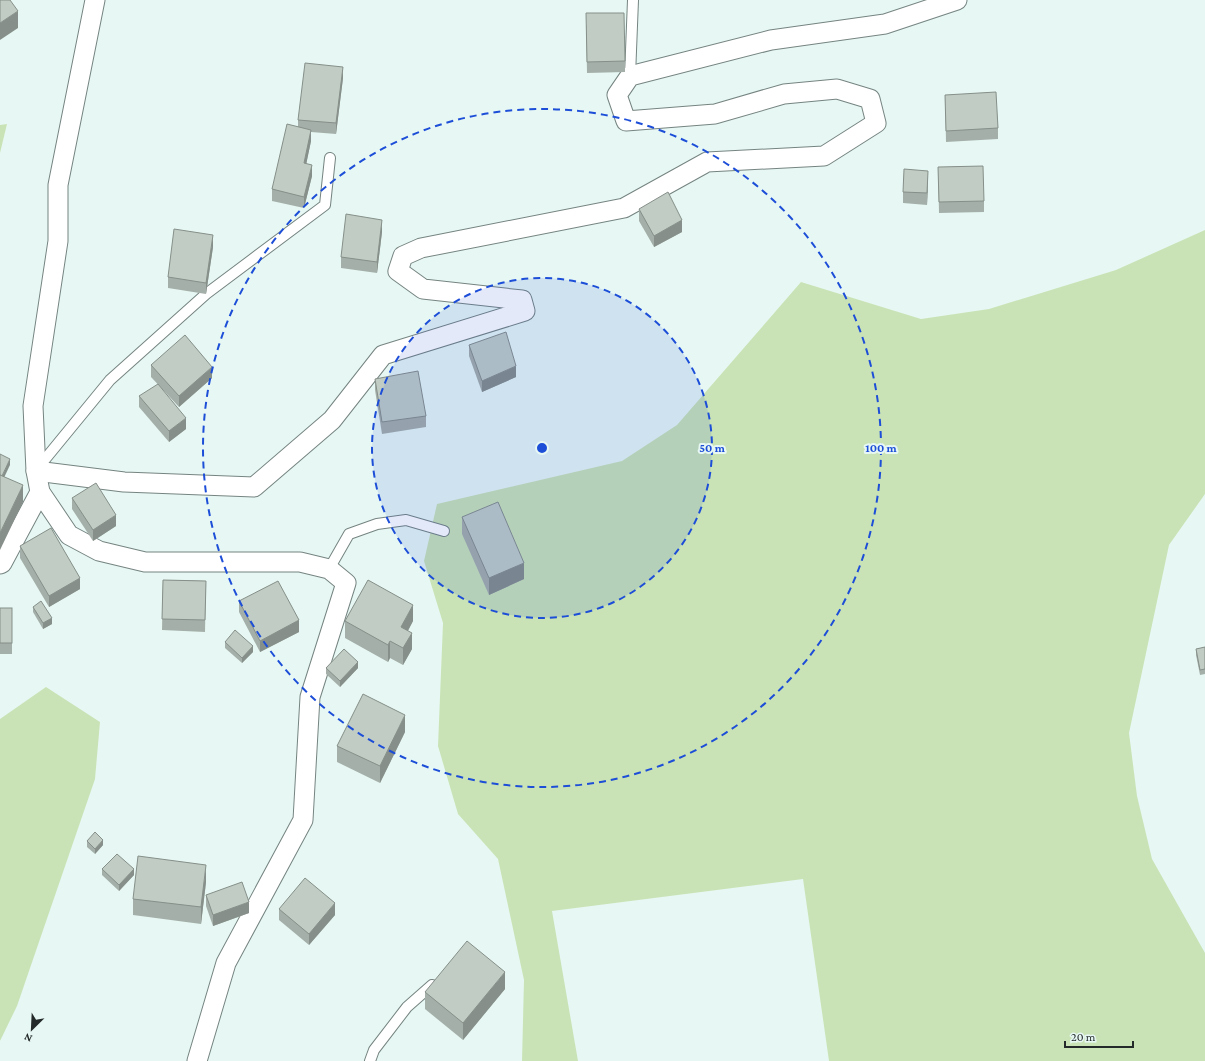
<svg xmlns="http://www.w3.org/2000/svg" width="1205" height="1061" font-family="'Crimson Pro',serif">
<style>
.green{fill:#cae3b6}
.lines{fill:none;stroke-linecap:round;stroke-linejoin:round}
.service-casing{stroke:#758480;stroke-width:12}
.minor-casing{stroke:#758480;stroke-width:21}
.service{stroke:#fff;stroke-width:10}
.minor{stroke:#fff;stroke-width:19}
.wall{fill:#a5afa9}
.shaded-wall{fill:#868f89}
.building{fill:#c0ccc4;stroke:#868f89}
.ring{fill:none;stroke:#1d4ed8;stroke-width:2;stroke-dasharray:7 5}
.centre{fill:#1d4ed8;stroke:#e7f8f4;stroke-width:2}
.ring-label{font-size:12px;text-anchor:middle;font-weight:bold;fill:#1d4ed8;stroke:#e7f8f4;stroke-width:4;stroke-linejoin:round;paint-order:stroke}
</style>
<rect width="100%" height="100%" fill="#e7f8f4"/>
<!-- green -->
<g class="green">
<path d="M7 124 0 153V125Z"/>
<path d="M1205 230V494L1169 545 1129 733 1137 796 1152 859 1205 953V1061H829L803 879 552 911 578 1061H522L524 980 498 859 458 814 438 746 443 623 424 561 437 504 622 461 677 425 801 282 921 319 989 309 1116 270Z"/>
<path d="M46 687 100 722 95 779 17 1006 0 1041V719Z"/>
</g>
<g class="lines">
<defs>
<g id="service">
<path d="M630 76 633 0"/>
<path d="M37 469 110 380 206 294 325 205 330 158"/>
<path d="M329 569 349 534 377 524 406 520 444 531"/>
<path d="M370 1061 374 1050 407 1007 432 985"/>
</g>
<g id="minor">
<path d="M95 0 58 185V241L33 406 36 471 40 492 69 535 99 551 145 562H300L329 569 346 583 310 697 303 820 226 963 197 1061"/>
<path d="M36 471 124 482 254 487 332 420 383 355 525 311 522 300 423 289 398 271 403 256 421 248 624 208 707 162 824 156 876 123 870 99 837 89 784 94 715 114 626 121 617 95 630 76 771 40 885 24 957 0"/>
<path d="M0 564 2 563 40 492"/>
</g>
</defs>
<!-- service casing -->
<use href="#service" class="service-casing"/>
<!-- minor casing -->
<use href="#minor" class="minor-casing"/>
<!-- service -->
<use href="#service" class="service"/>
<!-- minor -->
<use href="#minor" class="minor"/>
</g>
<!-- wall -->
<g class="wall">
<path d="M586 25 625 61V72L587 73Z"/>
<path d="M343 78 336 134 311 132V141L306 164 312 176 304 208 272 201V189L298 127V120Z"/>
<path d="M945 95 998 128V139L946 142Z"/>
<path d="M938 167 984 201V212L939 213Z"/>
<path d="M928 182 927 205 903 203V192Z"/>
<path d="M639 209 682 232 654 247 639 221Z"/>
<path d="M382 232 377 273 341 268V257Z"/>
<path d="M213 247 206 294 168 288V277Z"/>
<path d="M469 345 516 377 482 392 469 356Z"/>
<path d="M151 365 212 378 179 407 151 377Z"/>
<path d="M375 379 426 416V427L382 434 375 390Z"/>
<path d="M139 396 186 429 169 442 139 407Z"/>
<path d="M72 498 116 526 93 541 72 509Z"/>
<path d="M462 517 524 579 489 595 462 534Z"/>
<path d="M20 546 80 589 49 607 20 558Z"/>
<path d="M163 580 206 581 205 632 162 630Z"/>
<path d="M239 601 299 632 260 652 239 612Z"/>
<path d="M33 607 52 624 43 629 33 612Z"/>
<rect x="0" y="608" width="12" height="46"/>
<path d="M345 621H413L408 631 412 649 403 665 390 658 388 662 345 638Z"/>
<path d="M225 642 253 652 242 663 225 648Z"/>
<path d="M1205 647V674L1200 675 1196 655V649Z"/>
<path d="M326 668H358L340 687 326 674Z"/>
<path d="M405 732 380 783 337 762V746Z"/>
<path d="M87 841 103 845 95 854 87 847Z"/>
<path d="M102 869 134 875 119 891 102 875Z"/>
<path d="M206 882 201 924 133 915V899Z"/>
<path d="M206 895 249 913 213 926 206 906Z"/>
<path d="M279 909 335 915 309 945 279 920Z"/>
<path d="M505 989 463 1040 425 1009V992Z"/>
</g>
<!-- shaded-wall -->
<g class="shaded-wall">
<path d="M18 11V28L0 40V23Z"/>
<path d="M343 67V78L336 134V123Z"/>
<path d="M311 130V141L304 175V163Z"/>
<path d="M312 165V176L304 208V197Z"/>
<path d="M928 171V182L927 205V193Z"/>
<path d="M382 220V232L377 273V262Z"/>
<path d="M682 220V232L654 247V236Z"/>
<path d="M213 235V247L206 294V283Z"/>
<path d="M516 366V377L482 392V381Z"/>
<path d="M212 367V378L179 407V396Z"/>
<path d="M186 418V429L169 442V431Z"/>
<path d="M10 459V465L2 482V476Z"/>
<path d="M23 485V502L0 550V533Z"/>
<path d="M116 515V526L93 541V530Z"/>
<path d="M524 563V579L489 595V578Z"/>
<path d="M80 578V589L49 607V596Z"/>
<path d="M413 605V621L401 643V627Z"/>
<path d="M52 618V624L43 629V623Z"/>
<path d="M299 620V632L260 652V641Z"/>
<path d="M412 633V649L403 665V648Z"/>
<path d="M390 641V658L388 662V645Z"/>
<path d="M253 646V652L242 663V658Z"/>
<path d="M358 662V668L340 687V681Z"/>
<path d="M405 715V732L380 783V766Z"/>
<path d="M103 840V845L95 854V849Z"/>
<path d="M206 865V882L201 924V907Z"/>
<path d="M134 869V875L119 891V885Z"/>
<path d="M249 902V913L213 926V915Z"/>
<path d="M335 903V915L309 945V934Z"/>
<path d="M505 972V989L463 1040V1023Z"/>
</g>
<!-- building -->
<g class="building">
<path d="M0 0H10L18 11 0 23Z"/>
<path d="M586 13H624L625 61 587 62Z"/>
<path d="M305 63 343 67 336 123 298 120Z"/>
<path d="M996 92 998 128 946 131 945 95Z"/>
<path d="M287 124 311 130 304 163 312 165 304 197 272 189Z"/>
<path d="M983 166 984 201 939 202 938 167Z"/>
<path d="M904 169 928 171 927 193 903 192Z"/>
<path d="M668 192 682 220 654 236 639 209Z"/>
<path d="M346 214 382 220 377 262 341 257Z"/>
<path d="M174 229 213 235 206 283 168 277Z"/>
<path d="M506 332 516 366 482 381 469 345Z"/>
<path d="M185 335 212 367 179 396 151 365Z"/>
<path d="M418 371 426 416 382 422 375 379Z"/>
<path d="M158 384 186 418 169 431 139 396Z"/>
<path d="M0 454 10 459 2 476 0 475Z"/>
<path d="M0 475 23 485 0 533Z"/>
<path d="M96 483 116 515 93 530 72 498Z"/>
<path d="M498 502 524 563 489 578 462 517Z"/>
<path d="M51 528 80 578 49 596 20 546Z"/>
<path d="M163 580 206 581 205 620 162 619Z"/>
<path d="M368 580 413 605 401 627 412 633 403 648 390 641 388 645 345 621Z"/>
<path d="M278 581 299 620 260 641 239 601Z"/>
<path d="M41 601 52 618 43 623 33 607Z"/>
<rect x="0" y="608" width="12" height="35"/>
<path d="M235 630 253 646 242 658 225 642Z"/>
<path d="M1205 647V669L1200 670 1196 649Z"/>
<path d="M344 649 358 662 340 681 326 668Z"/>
<path d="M363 694 405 715 380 766 337 746Z"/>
<path d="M95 832 103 840 95 849 87 841Z"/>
<path d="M117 854 134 869 119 885 102 869Z"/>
<path d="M138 856 206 865 201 907 133 899Z"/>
<path d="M305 878 335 903 309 934 279 909Z"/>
<path d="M242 882 249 902 213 915 206 895Z"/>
<path d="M467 941 505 972 463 1023 425 992Z"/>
</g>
<!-- distance rings -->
<circle cx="542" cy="448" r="170" fill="#1d4ed8" fill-opacity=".12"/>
<g class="ring">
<circle cx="542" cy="448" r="170"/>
<circle cx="542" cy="448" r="339"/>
</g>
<circle cx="542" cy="448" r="6" class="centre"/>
<g class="ring-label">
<text x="712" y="452">50 m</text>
<text x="881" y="452">100 m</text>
</g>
<!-- north arrow -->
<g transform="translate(32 1029) rotate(204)" stroke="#e7f8f4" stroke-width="3" paint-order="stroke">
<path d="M0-3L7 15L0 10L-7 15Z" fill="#242a29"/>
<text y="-6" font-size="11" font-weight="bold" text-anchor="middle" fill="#242a29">N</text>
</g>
<!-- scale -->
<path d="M1065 1041v6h68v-6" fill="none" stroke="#242a29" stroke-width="2"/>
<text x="1071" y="1041" font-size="12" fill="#242a29" stroke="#e7f8f4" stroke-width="3" paint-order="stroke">20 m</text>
</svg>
